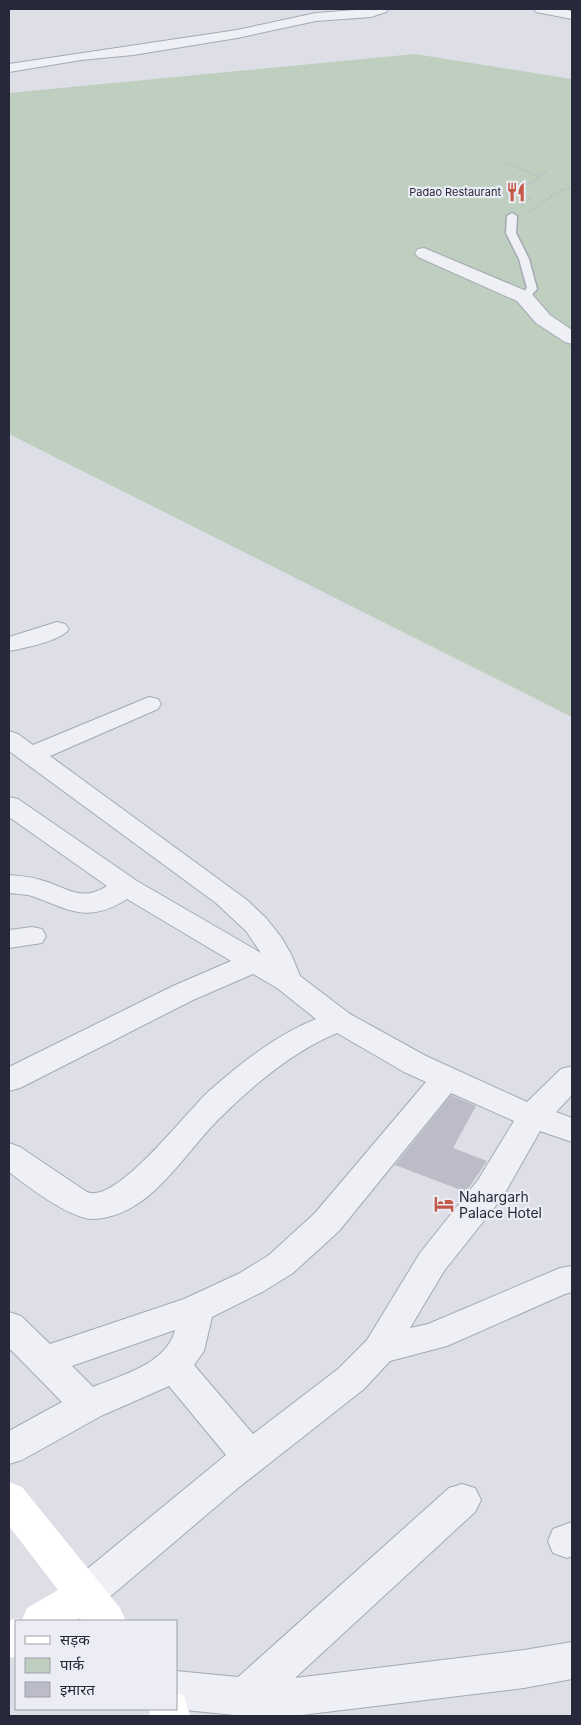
<svg xmlns="http://www.w3.org/2000/svg" width="581" height="1725" font-family="Inter,'Noto Sans Devanagari',sans-serif">
<style>
.green{fill:#becfbf}
.building{fill:#bbbcc8}
.lines{fill:none;stroke-linecap:round;stroke-linejoin:round}
.lane-casing{stroke:#a6a8b3;stroke-width:3}
.street-casing{stroke:#a6a8b3;stroke-width:2}
.path{stroke:#bbbcc5;stroke-width:2;stroke-dasharray:2 2;stroke-linecap:butt}
.lane{fill:#eff0f5;fill-rule:evenodd}
.street{fill:#eff0f5;fill-rule:evenodd}
.secondary{fill:#fff;fill-rule:evenodd}
.labels{text-anchor:middle;dominant-baseline:central;stroke-width:4.5;stroke-linejoin:round;paint-order:stroke}
.far-poi-label{font-size:11px;fill:#27293b;stroke:#ecedf4;text-anchor:end}
.poi-label{font-size:14px;fill:#27293b;stroke:#ecedf4;text-anchor:start}
</style>
<rect width="100%" height="100%" fill="#dddee6"/>
<!-- green -->
<path class="green" d="M415 54 572 79V717L9 434V93Z"/>
<!-- building -->
<path class="building" d="M451 1095 476 1106 453 1148 487 1161 466 1192 395 1165Z"/>
<g class="lines">
<defs>
<path id="lane" d="M512 213 517 216 516 233 529 259 537 289 528 299 524 300 519 297 527 288 519 259 506 233 507 216Z"/>
<g id="street">
<path d="M369 9H388L386 12 371 17 316 21 237 38 133 55 81 60 9 72V64L237 30 316 13Z"/>
<path d="M534 9H561L572 11V19L536 12Z"/>
<path d="M424 248 531 293 550 315 572 330V344L565 342 536 323 517 301 418 257 415 253 418 249Z"/>
<path d="M57 622 65 624 69 629C61 641 24 648 9 651V637Z"/>
<path d="M149 697 158 699 161 704 158 709 50 756 247 900 266 918 281 937 291 954 300 976 350 1014 426 1056 527 1102 561 1069 572 1066V1095L556 1112 572 1118V1142L540 1131 502 1198 444 1271 410 1328 428 1324 560 1268 572 1266V1292L565 1294 447 1346 390 1361 364 1389 238 1488 98 1607 84 1613 70 1607 64 1595 70 1583 226 1455 169 1386 101 1416 22 1460 9 1464V1431L62 1402 9 1348V1312L21 1316 50 1344 184 1299 240 1273 269 1255 315 1213 426 1082 404 1072 337 1033C294 1051 254 1084 221 1117 184 1152 152 1216 94 1219 71 1220 27 1186 9 1172V1143L20 1147 87 1192C116 1205 187 1111 209 1091 241 1063 276 1035 316 1019L277 988 253 974 193 1000 20 1088 9 1091V1067L173 986 231 961 127 899C87 924 71 910 32 896 25 894 16 894 9 893V875C21 876 33 877 44 881 70 889 81 902 107 886L9 817V797L18 799 137 881 261 953 246 931 216 903 9 751V731L18 734 33 745ZM451 1093 514 1121 478 1180 420 1253 367 1340 338 1369 253 1434 194 1365 204 1351 212 1317 264 1291 293 1273 339 1231ZM175 1330C167 1364 121 1375 93 1387L72 1366Z"/>
<path d="M32 927 42 929 46 936 42 943 9 948V930Z"/>
<path d="M462 1484 475 1488 481 1500 475 1512 295 1678 524 1650 572 1642V1679L524 1688 293 1716H245L175 1709 176 1671 238 1677 449 1488Z"/>
<path d="M572 1522V1556L567 1558 553 1553 548 1541 553 1529Z"/>
</g>
</defs>
<!-- lane casing -->
<use href="#lane" class="lane-casing"/>
<!-- street casing -->
<use href="#street" class="street-casing"/>
<!-- path -->
<g class="path">
<path d="M507 163 537 176 539 179 527 185"/>
<path d="M537 176 546 172"/>
<path d="M522 205 530 198"/>
<path d="M527 213 559 191 570 187"/>
</g>
<!-- lane -->
<use href="#lane" class="lane"/>
<!-- street -->
<use href="#street" class="street"/>
<!-- secondary -->
<g class="secondary">
<path d="M9 1482 22 1487 120 1608 126 1621H82L80 1618 75 1621H16V1656L9 1658V1621L16 1618 22 1620 27 1608 58 1590 9 1526Z"/>
<path d="M176 1693 184 1695 190 1716H150L149 1709H176Z"/>
</g>
</g>
<!-- icons -->
<defs>
<symbol id="restaurant-bare" viewBox="-9 -9 18 18"><path d="M-5-6h1v4h1v-4h1v4h1v-4h1v5L-1.5 .5V6h-2V.5L-5-1ZM5-6V6H3V1.5H1.5Q1.5-4 5-6Z" fill="#c55948" stroke="#ecedf4" stroke-width="2.5" paint-order="stroke"/></symbol>
<symbol id="hotel-bare" viewBox="-9 -9 18 18"><path d="M-6-4.5h1.5V1H6V5H4.5V3h-9V5H-6ZM-4 0a1.8 1.8 0 1 1 3.6 0ZM.5 0V-2.5h3Q6-2.5 6 0Z" fill="#c55948" stroke="#ecedf4" stroke-width="2.5" paint-order="stroke"/></symbol>
</defs>
<g fill-rule="evenodd">
<use href="#restaurant-bare" x="502" y="178" width="28" height="28"/>
<use href="#hotel-bare" x="430" y="1190" width="28" height="28"/>
</g>
<g class="labels">
<!-- far-poi labels -->
<g class="far-poi-label">
<text x="501" y="192">Padao Restaurant</text>
</g>
<!-- poi labels -->
<g class="poi-label">
<text x="459" y="1196">Nahargarh<tspan x="459" dy="16">Palace Hotel</tspan></text>
</g>
</g>
<!-- border -->
<rect width="581" height="1725" fill="none" stroke="#27293b" stroke-width="20"/>
<!-- legend -->
<rect x="15" y="1620" width="162" height="90" fill="#ecedf4" stroke="#9d9faa"/>
<rect x="25" y="1636" width="25" height="8" fill="#ffffff" stroke="#9d9faa"/>
<text x="60" y="1645" font-size="15" fill="#27293b">सड़क</text>
<rect x="25" y="1658" width="25" height="15" fill="#becfbf" stroke="#9d9faa"/>
<text x="60" y="1670" font-size="15" fill="#27293b">पार्क</text>
<rect x="25" y="1682" width="25" height="15" fill="#bbbcc8" stroke="#9d9faa"/>
<text x="60" y="1695" font-size="15" fill="#27293b">इमारत</text>
</svg>
